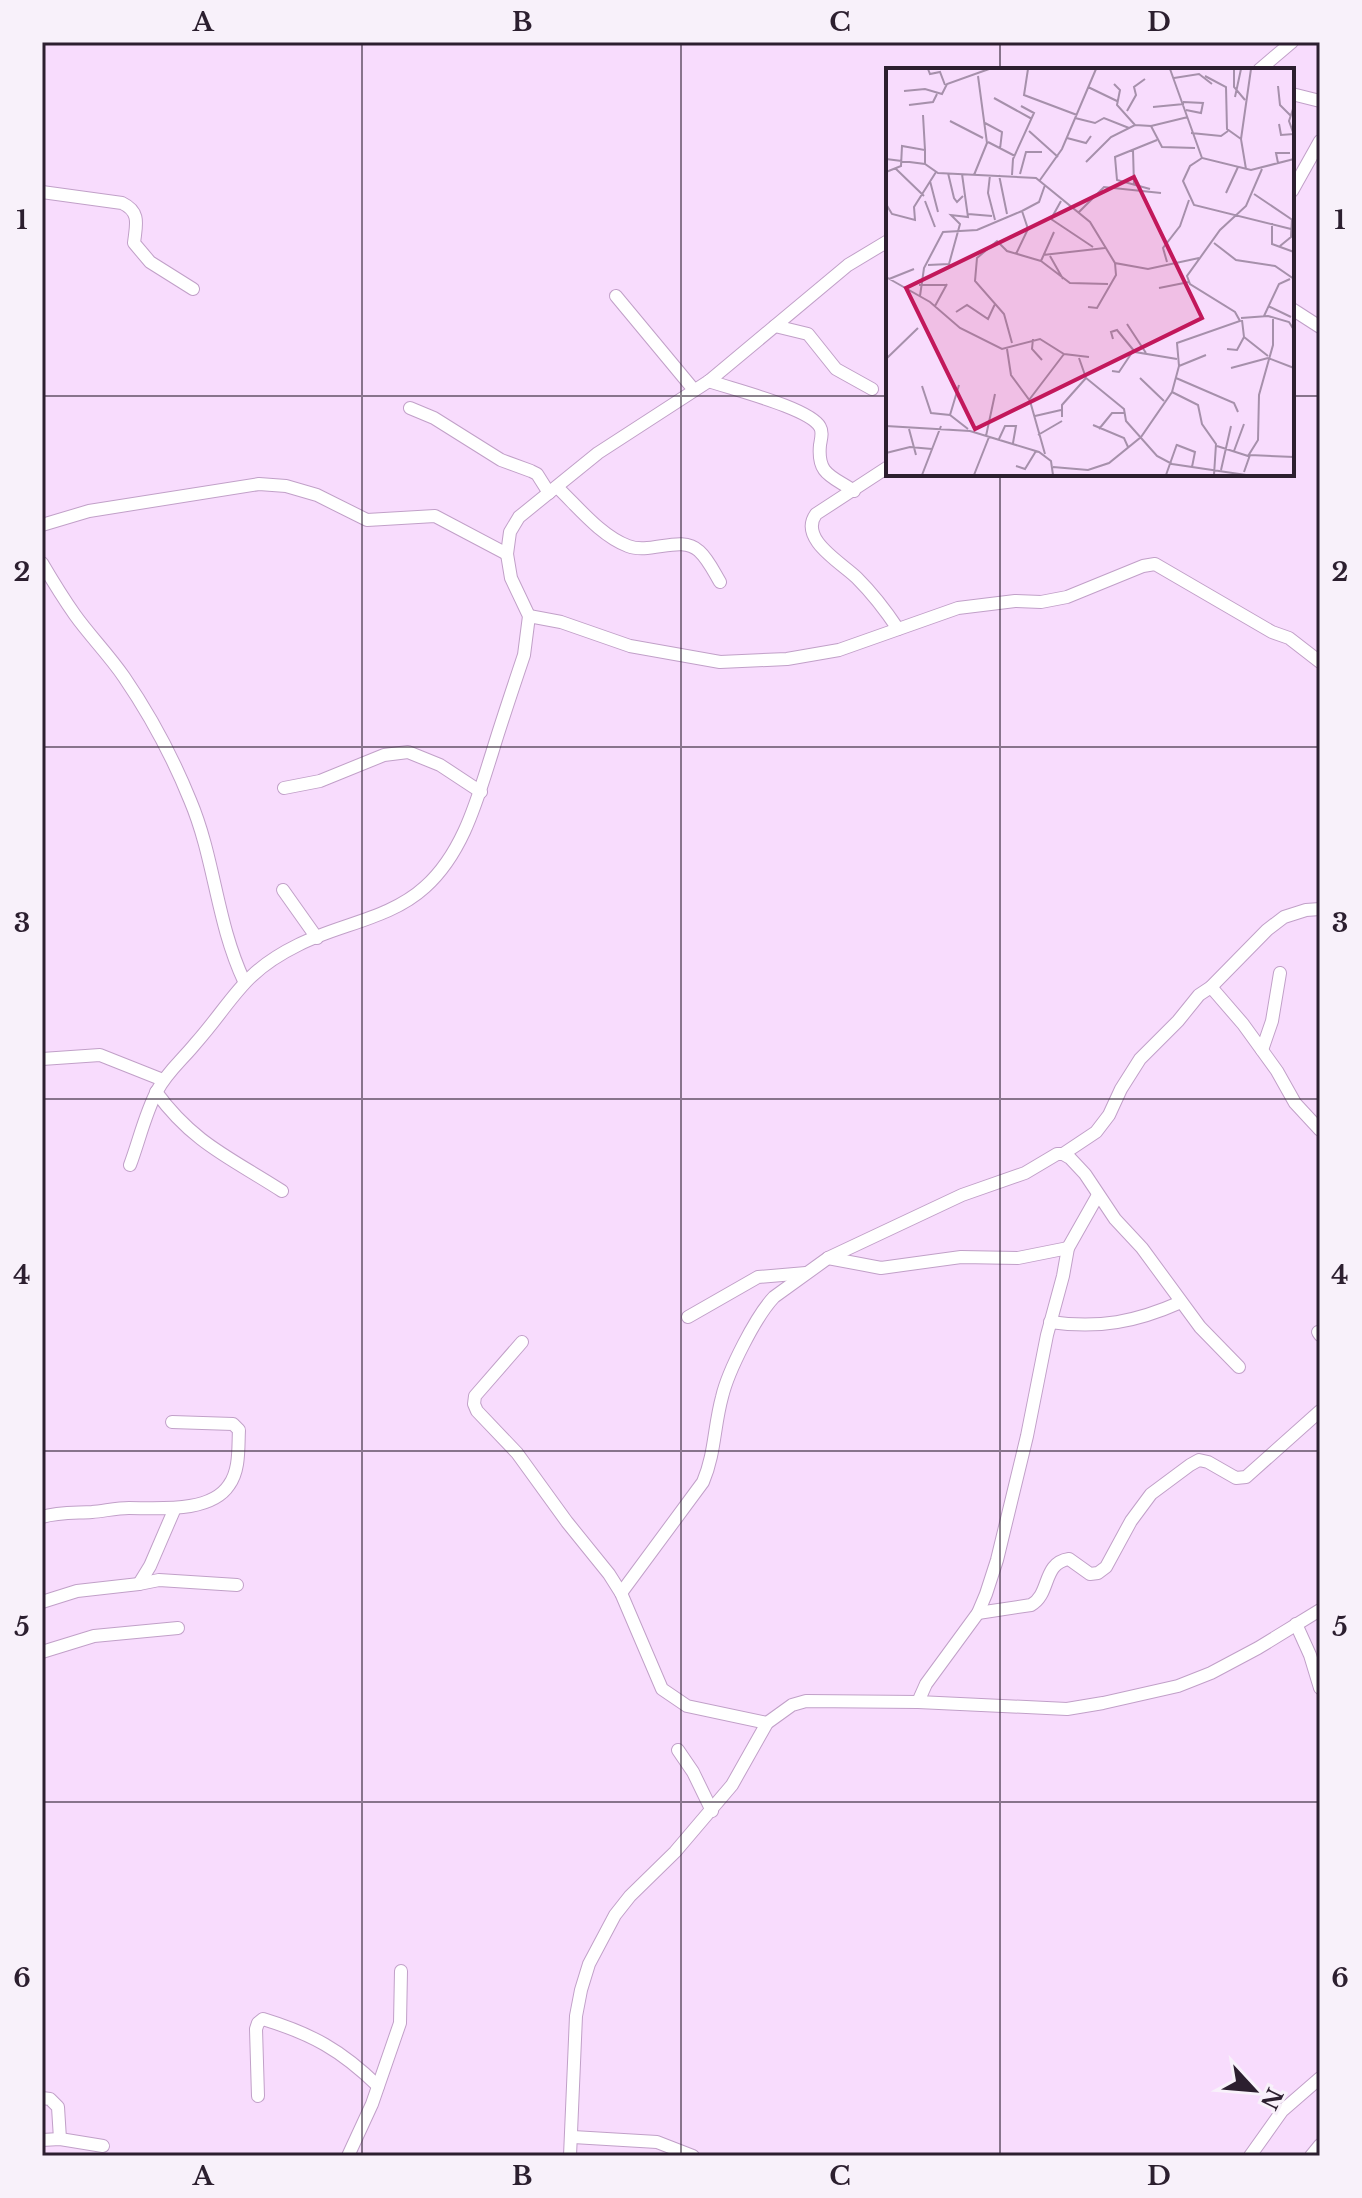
<svg xmlns="http://www.w3.org/2000/svg" width="1362" height="2198" font-family="'Libre Baskerville',serif">
<style>
.lines{fill:none;stroke-linecap:round;stroke-linejoin:round}
.street-casing{stroke:#c1a0c8;stroke-width:14}
.street{stroke:#fff;stroke-width:12}
.grid{fill:none;stroke:#2c1f2f;stroke-width:2;stroke-opacity:0.55}
.inset-road{fill:none;stroke:#a690ab;stroke-width:2}
.view{fill:#c2185b;fill-opacity:0.15;stroke:#c2185b;stroke-width:4}
.inset-edge{fill:none;stroke:#2c1f2f;stroke-width:4}
.neatline{fill:none;stroke:#2c1f2f;stroke-width:3}
.grid-label{font-size:26px;text-anchor:middle;font-weight:bold;fill:#2c1f2f}
</style>
<rect width="100%" height="100%" fill="#f8dcfd"/>
<g class="lines">
<defs>
<g id="street">
<path d="M1259 70 1292 42"/>
<path d="M1292 94 1320 101"/>
<path d="M1292 191 1320 141"/>
<path d="M42 192 122 203C141 212 136 225 134 243L150 262 193 289"/>
<path d="M616 296 694 390"/>
<path d="M1292 309 1320 327"/>
<path d="M775 326 808 334 836 369 872 389"/>
<path d="M709 381C731 389 810 408 820 427 823 432 821 439 820 445 817 475 832 476 854 491"/>
<path d="M410 408 434 418 501 460 531 471 537 474 549 493"/>
<path d="M888 467 816 514C798 539 842 563 857 578 872 593 886 611 898 629"/>
<path d="M557 487C578 507 601 536 628 546 651 555 681 534 699 551 708 559 714 572 720 582"/>
<path d="M42 525 89 511 259 484 286 486 317 495 367 520 435 516 507 554"/>
<path d="M42 563C52 580 63 598 75 615 90 636 109 655 124 677 150 715 173 758 190 800 215 859 216 921 244 981"/>
<path d="M529 616 561 622 630 646 720 662 787 659 839 650 958 608 1015 601 1041 602 1067 597 1143 566 1155 564 1272 632 1289 638 1320 662"/>
<path d="M284 788 320 781 384 755 408 752 440 765 481 792"/>
<path d="M283 890 317 938"/>
<path d="M1211 987 1243 1024 1277 1071 1295 1103 1320 1130"/>
<path d="M1262 1050 1272 1021 1280 973"/>
<path d="M42 1059 100 1055 163 1080"/>
<path d="M156 1092C194 1144 231 1158 282 1191"/>
<path d="M1063 1154 1096 1132 1109 1115 1121 1089 1140 1059 1178 1021 1199 995 1211 987 1267 930 1284 917 1306 910 1320 909"/>
<path d="M130 1165C139 1141 145 1114 157 1091 167 1072 182 1060 195 1044 234 1000 241 973 298 945 339 924 390 919 425 887 463 853 477 800 492 753 502 720 513 688 524 655L529 616 511 578 507 554 510 532 519 517 598 453 709 381 848 265 888 241"/>
<path d="M828 1258 881 1268 961 1257 1018 1258 1068 1248"/>
<path d="M688 1317 758 1277 806 1273"/>
<path d="M1050 1322C1099 1329 1136 1322 1181 1302"/>
<path d="M1318 1332 1320 1335"/>
<path d="M522 1342 475 1396 474 1404 477 1411 517 1453 567 1522 609 1574 621 1593 662 1689 687 1706 767 1723"/>
<path d="M42 1517C58 1512 74 1513 92 1512 104 1511 117 1508 129 1508 158 1508 211 1513 229 1485 240 1470 238 1448 239 1430L233 1424 172 1422"/>
<path d="M139 1584 150 1566 175 1508"/>
<path d="M621 1593 703 1482C715 1454 714 1426 722 1397 728 1371 756 1316 774 1297L828 1258 962 1195 1025 1173 1057 1154H1063L1070 1158 1085 1174 1115 1219 1142 1248 1200 1327 1239 1367"/>
<path d="M42 1602 77 1591 139 1584 159 1580 237 1585"/>
<path d="M978 1613 1031 1605C1051 1594 1042 1563 1069 1559L1090 1574 1098 1573 1106 1567 1131 1521 1151 1494 1190 1465 1199 1460 1208 1462 1236 1478 1246 1477 1320 1411"/>
<path d="M1296 1624 1310 1655 1320 1688"/>
<path d="M42 1652 94 1636 178 1628"/>
<path d="M918 1702 926 1684 978 1613 986 1594 997 1560 1027 1436 1047 1335 1063 1276 1068 1248 1098 1195"/>
<path d="M678 1750 693 1772 712 1811"/>
<path d="M258 2096 256 2029 258 2023 263 2019C312 2034 341 2050 378 2086"/>
<path d="M42 2098 50 2099 58 2107 60 2139"/>
<path d="M573 2137 657 2142 693 2156"/>
<path d="M42 2140 60 2139 103 2146"/>
<path d="M348 2156 372 2104 400 2023 401 1971"/>
<path d="M570 2156 576 2016 581 1990 589 1964 615 1915 630 1896 675 1852 732 1785 767 1723 792 1705 806 1701 918 1702 1067 1709 1103 1703 1178 1686 1211 1673 1258 1648 1320 1610"/>
<path d="M1250 2156 1282 2111 1320 2078"/>
<path d="M1311 2156 1320 2145"/>
</g>
</defs>
<!-- street casing -->
<use href="#street" class="street-casing"/>
<!-- street -->
<use href="#street" class="street"/>
</g>
<!-- grid -->
<path class="grid" d="M362 42V2156M681 42V2156M1000 42V70M42 396H888M1292 396H1320M1000 474V2156M42 747H1320M42 1099H1320M42 1451H1320M42 1802H1320"/>
<!-- overview -->
<g transform="translate(886 68)">
<rect width="408" height="408" fill="#f8dcfd"/>
<path class="inset-road" d="M42 1 44 6 54 4 59 17M142 1 138 27 191 47M284 1 316 90 365 102 408 91M348 1V19L359 32M319 8 340 19 341 61 355 71 360 101M288 10 313 6 326 16M228 16 234 22 231 37 249 57M392 18 394 37 405 48M202 19 231 33M18 23 39 21 56 26 61 16 103 1M349 29 355 1M108 30 146 51M297 34 317 35 315 45 300 42M23 37 47 34 51 26M408 38 403 53 408 67M267 39 298 36M241 43 250 27 248 19 259 11M37 47 39 82M189 50 209 55 218 50 243 60M64 53 97 70M99 55 116 64 114 81M393 56 395 67 408 66M265 58 302 49M143 63 172 89M305 65 335 68 342 63M181 70 200 75 205 68M355 71 365 1M102 74 129 88M247 82 248 117M316 90 304 98 297 113 308 137 405 161M0 91 39 96 52 105 150 110 204 154 229 195 262 201 313 190M200 94 225 69 249 57 265 58 276 79 309 80M392 95 390 85H404M9 100 38 128M0 104 15 98 16 78 39 82V96M62 105 68 130 71 134 77 128M134 106 140 84H156M88 107 101 75 92 8M104 107 102 125 109 152M113 107 121 146M126 107 127 91 148 45 135 38M154 112 176 81 210 1M44 113 52 144M264 121 231 112 229 89 271 72M340 125 352 99M368 126 408 153M39 133 49 159M175 133 165 151 207 179M0 136 6 146 29 152 28 139 50 104M192 145 218 119 275 125M82 146 106 148M386 155V176L408 184M168 164 155 193 184 215 222 216M328 175 350 192 389 198 408 211M394 178 405 169 406 151M130 186 142 161 136 143M157 187 219 180M164 188 177 211M281 194 277 180 294 158 303 132M42 197 63 196 74 156 65 147 82 149 76 106M0 209 44 234 74 260 116 281 154 271 178 286 203 289M3 211 28 201M33 217H61M273 220 303 214M34 228 38 200 57 164 91 162 136 143 153 134 159 117M49 238 61 216M382 238 405 249M202 239 211 240 230 207 229 195M70 244 81 237 102 251 109 236M378 248 393 216 404 211M355 250 382 248 403 254 408 262M356 252 358 269 382 288M241 256 260 285M147 271 146 281 156 292M227 271 225 264 231 262 249 284 291 291M126 275 118 246 89 213 91 190 111 173 121 183 155 193M121 281 125 307 144 333 159 386M341 281 351 282 358 269M193 290 200 310 238 341 240 353 271 388 286 396 360 407M382 290 408 300M0 291 32 260M293 298 320 287M345 300 382 290M226 303 233 304 247 283M254 310 278 333M290 310 348 335 352 344M36 318 45 345 64 347 82 361M286 324 312 337 316 356 330 376 328 407M143 332 178 286M64 347 73 317M149 348 175 342M176 349V337L200 310M207 357 238 370 242 379M0 358 84 363 153 384 165 393 167 407M23 361 30 387M213 361 226 345H238M152 367 176 353M100 368 109 326M113 371 119 358H130L127 375M291 377 309 384 306 399M331 378 362 388 372 372 373 327 387 277V251M348 383 358 356M0 385 24 379 46 381M130 398 139 401 150 383M167 399 202 402 223 395 255 369 286 324 293 298 291 275 354 253 349 244 304 216 301 208 334 162 360 138 376 101M335 402 345 358M358 404 364 387 408 389M36 407 55 358M88 407 103 369M280 407 291 376"/>
<path class="view" d="M248 109 316 250 89 361 20 220Z"/>
<rect width="408" height="408" class="inset-edge"/>
</g>
<!-- border -->
<rect width="1362" height="2198" fill="none" stroke="#f8f1fa" stroke-width="88"/>
<!-- north arrow -->
<g transform="translate(1254 2090) rotate(116)" stroke="#f8f1fa" stroke-width="6" paint-order="stroke">
<path d="M0-6L14 30L0 20L-14 30Z" fill="#2c1f2f"/>
<text y="-12" font-size="22" font-weight="bold" text-anchor="middle" fill="#2c1f2f">N</text>
</g>
<rect x="44" y="44" width="1274" height="2110" class="neatline"/>
<g class="grid-label">
<text x="203" y="31">A</text>
<text x="522" y="31">B</text>
<text x="840" y="31">C</text>
<text x="1159" y="31">D</text>
<text x="22" y="229">1</text>
<text x="1340" y="229">1</text>
<text x="22" y="581">2</text>
<text x="1340" y="581">2</text>
<text x="22" y="932">3</text>
<text x="1340" y="932">3</text>
<text x="22" y="1284">4</text>
<text x="1340" y="1284">4</text>
<text x="22" y="1636">5</text>
<text x="1340" y="1636">5</text>
<text x="22" y="1987">6</text>
<text x="1340" y="1987">6</text>
<text x="203" y="2185">A</text>
<text x="522" y="2185">B</text>
<text x="840" y="2185">C</text>
<text x="1159" y="2185">D</text>
</g>
</svg>
